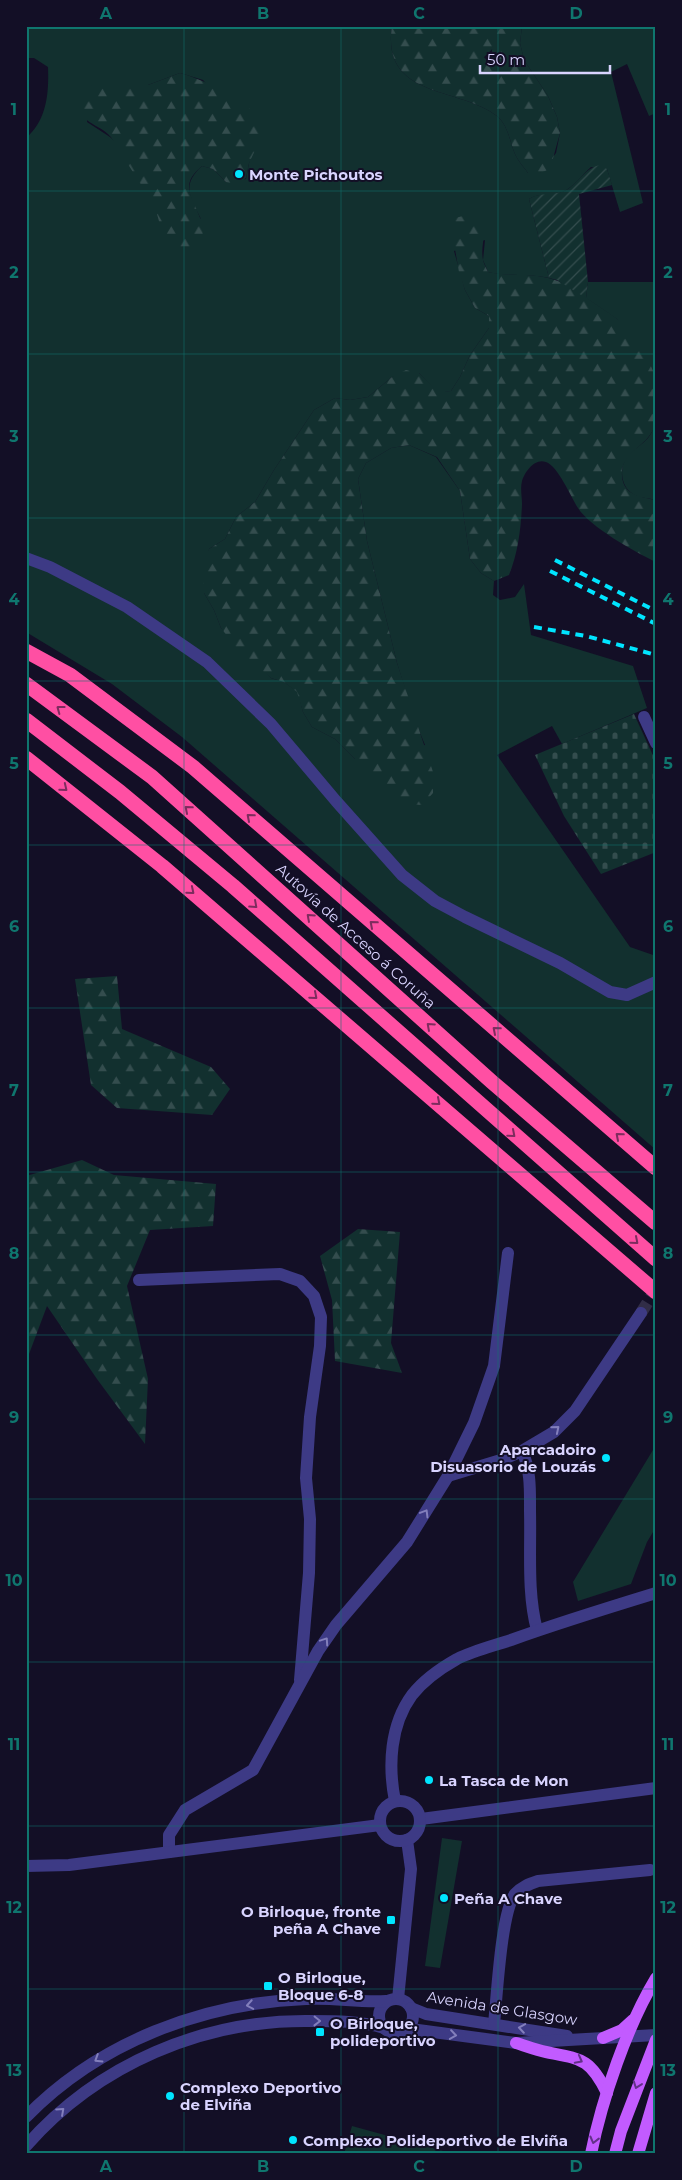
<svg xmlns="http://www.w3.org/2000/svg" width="682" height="2180" font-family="Montserrat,sans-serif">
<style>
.green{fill:#12302f;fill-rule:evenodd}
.forest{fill:url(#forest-firs)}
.cemetery{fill:url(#cemetery-stones)}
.garden{fill:url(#garden-furrows)}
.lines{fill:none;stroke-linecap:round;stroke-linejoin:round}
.minor-tunnel{stroke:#312d47;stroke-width:12;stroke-dasharray:12 6;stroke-linecap:butt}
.minor{stroke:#3d3a85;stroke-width:12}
.tertiary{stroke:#3d3a85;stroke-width:12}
.primary{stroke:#c25bff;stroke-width:12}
.motorway{stroke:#ff4fa3;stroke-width:15}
.rail{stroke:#00e5ff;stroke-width:4;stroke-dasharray:8 6;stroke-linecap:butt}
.oneway{stroke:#7d2c5e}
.oneway2{stroke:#837fbc}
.oneway3{stroke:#623188}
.grid{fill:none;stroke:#0f766e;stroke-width:1;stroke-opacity:0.55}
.poi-dot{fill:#00e5ff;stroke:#130f26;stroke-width:2}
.labels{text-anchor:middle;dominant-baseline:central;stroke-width:4;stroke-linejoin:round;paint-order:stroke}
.poi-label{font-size:15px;font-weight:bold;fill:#d9d4ff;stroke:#130f26;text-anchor:start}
.street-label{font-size:15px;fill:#d9d4ff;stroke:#130f26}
.neatline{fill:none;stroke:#0f766e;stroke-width:2}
.grid-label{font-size:16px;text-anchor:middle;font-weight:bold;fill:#0f766e}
</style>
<defs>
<pattern id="forest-firs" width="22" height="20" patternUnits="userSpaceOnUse" patternTransform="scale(1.25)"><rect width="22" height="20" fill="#12302f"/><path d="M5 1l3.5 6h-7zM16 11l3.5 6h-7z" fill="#344d4e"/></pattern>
<pattern id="cemetery-stones" width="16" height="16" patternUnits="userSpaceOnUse" patternTransform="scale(1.25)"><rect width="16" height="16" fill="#12302f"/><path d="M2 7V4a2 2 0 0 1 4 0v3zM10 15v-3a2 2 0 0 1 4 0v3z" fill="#344d4e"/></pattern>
<pattern id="garden-furrows" width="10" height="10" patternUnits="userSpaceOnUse" patternTransform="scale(1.25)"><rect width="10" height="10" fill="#12302f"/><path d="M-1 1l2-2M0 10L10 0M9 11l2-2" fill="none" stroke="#344d4e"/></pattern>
</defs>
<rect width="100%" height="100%" fill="#130f26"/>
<!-- green -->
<g class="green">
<path d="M26 26H392C381 99 458 86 497 116 508 125 510 142 515 154 518 161 524 167 528 173H540L556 153 560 133 557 117 548 96 524 60 520 43 522 26H656V113L649 116 627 64 611 72 643 203 620 212 607 169 591 167C581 176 571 191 557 194 547 196 538 193 529 199L549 278C528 273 508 277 488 272L483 260 485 240 454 251 465 290 475 308 489 316V328L470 355 460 377 451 391 438 393 419 373 392 377 368 397 350 400 335 398 314 410 274 470 255 502 236 517 225 539 209 549 204 593 214 610 221 628 271 678 284 682 298 692 303 712 312 727 335 739 355 759 425 745 414 718 397 663 367 541 358 479 366 463 391 448 409 445 436 457 460 491 470 559 481 573 494 581 493 595 500 600 515 597 524 584 531 635 633 666 647 708 562 744 552 726 497 755 630 947 656 956V1150L182 737 112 684 26 632V138C47 120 49 93 48 67L34 58H26ZM180 73 203 80 254 137 246 179 226 182 213 169 202 166C181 185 190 197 201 219L110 137 87 122 92 85H148Z"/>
<path d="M588 282H656V381L651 368 617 319 586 298Z"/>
<path d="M656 423V500C649 498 638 498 633 494 620 486 619 466 628 456 641 442 648 444 656 423Z"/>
<path d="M656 1445V1527L647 1542 631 1584 578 1601 573 1582Z"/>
<path d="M442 1838 462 1841 440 1968 425 1966Z"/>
<path d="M352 2126 454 2154H344Z"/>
</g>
<!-- forest -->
<g class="forest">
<path d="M392 26H522L520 43 524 60 548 96 557 117 560 133 550 169 540 173H528C524 167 518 161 515 154 510 142 508 125 497 116 458 86 381 99 392 26Z"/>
<path d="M180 73C205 80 256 103 265 129L249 163 246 178 238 184 226 182 213 169 202 166C179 185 192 195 200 218 203 225 203 234 203 241L195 253C188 253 179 256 173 250 161 239 161 223 155 209 143 185 126 163 113 140 101 120 74 129 81 90L92 85H148Z"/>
<path d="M467 215C494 228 479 239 483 260 484 264 486 268 488 272 510 277 533 272 555 280 568 284 580 293 591 301 599 307 608 312 616 318 630 330 654 364 656 382 657 390 656 398 656 405 656 412 657 421 654 428 646 447 620 453 622 476 623 495 641 497 656 500V562C635 552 590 527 578 508 571 497 558 466 546 462 534 458 525 472 522 481 520 488 522 497 522 504 521 528 518 553 509 575L494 581 481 573 470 559 460 491 437 457 409 445 391 448 366 463 358 479 367 541 397 663 433 772V793L422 805 406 804 384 788 335 739 312 727 303 712 297 692 284 682 271 678 238 650 221 628 214 610 204 593 202 566 209 549 225 539 236 517 255 502 274 470 314 410 335 398 350 400 368 397 392 377 406 370 419 373 438 392 451 391 460 377 470 355 489 328V316L475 308 465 290 459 272 452 232 455 218Z"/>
<path d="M117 976 122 1029 211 1067 230 1089 212 1115 117 1108 91 1085 75 979Z"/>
<path d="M82 1160 114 1175 216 1184 213 1226 150 1230 127 1286 148 1379 145 1444 97 1379 47 1306 29 1354 26 1352V1176Z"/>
<path d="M358 1229 400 1232 391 1343 402 1373 335 1361 332 1300 320 1256Z"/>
</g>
<!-- cemetery -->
<path class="cemetery" d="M634 714 656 762V852L601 874 564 816 535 755Z"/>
<!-- garden -->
<path class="garden" d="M600 165 607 169 612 185 579 194 588 282 586 298 557 280 549 278 529 199C541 191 556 197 568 189 580 181 585 168 600 165Z"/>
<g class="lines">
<!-- minor-tunnel -->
<path class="minor-tunnel" d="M641 1313 656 1289"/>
<!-- minor -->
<g class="minor">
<path d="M26 558 50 567 127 607 207 662 271 724 336 801 402 875 435 901 465 917 560 963 610 992 627 995 656 982"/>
<path d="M644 717 656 743"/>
<path d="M139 1280 280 1274 300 1281 314 1296 321 1317 320 1346 310 1417 306 1478 310 1519 309 1573 300 1680"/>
<path d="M522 1451C531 1470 530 1491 530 1511 531 1550 527 1593 537 1630"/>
<path d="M448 1476 504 1459 522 1451 554 1432 575 1411 641 1313"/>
<path d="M421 1819 656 1788"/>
<path d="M169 1852V1835L185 1810 253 1770 318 1651 336 1625 407 1542 448 1476 474 1423 494 1366 508 1253"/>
<circle cx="396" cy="2016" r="17"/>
<path d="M398 1999 411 1869 407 1840"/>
<path d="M411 2008 426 2014 567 2036"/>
<path d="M494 2024C497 1997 501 1912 515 1894 521 1887 529 1884 538 1881L650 1870"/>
<path d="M405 2030H418L516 2043 656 2035"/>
<path d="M26 2117C99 2042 203 2003 306 1999 333 1997 359 2003 386 2001"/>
<path d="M26 2146C98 2064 204 2019 312 2021 336 2021 361 2021 384 2028"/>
</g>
<!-- tertiary -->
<g class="tertiary">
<circle cx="400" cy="1821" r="20"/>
<path d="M395 1801C388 1766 390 1725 412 1695 423 1681 441 1668 457 1659 473 1651 493 1646 511 1640 558 1623 607 1608 656 1593"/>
<path d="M26 1866 69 1865 380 1825"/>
</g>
<!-- primary -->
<g class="primary">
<path d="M603 2038 622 2030 633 2020"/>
<path d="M516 2043C526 2046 536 2050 546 2052 581 2059 590 2058 607 2093"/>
<path d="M591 2154C602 2099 627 2026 656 1978"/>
<path d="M615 2154 621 2131 656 2040"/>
<path d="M638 2154 656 2093"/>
</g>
<!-- motorway -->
<g class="motorway">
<path d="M26 651 70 675 193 767 656 1168"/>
<path d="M26 684 152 777 492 1082 656 1223"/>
<path d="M26 720 120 792 233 886 656 1259"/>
<path d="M26 758 162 866 656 1292"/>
</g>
<!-- rail -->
<g class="rail">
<path d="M555 560 656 611"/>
<path d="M550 571 656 624"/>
<path d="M534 627 586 636 656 655"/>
</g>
</g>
<!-- one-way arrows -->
<defs><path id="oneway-chevron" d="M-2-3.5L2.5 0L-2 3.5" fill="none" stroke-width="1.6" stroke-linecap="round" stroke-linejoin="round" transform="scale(1.25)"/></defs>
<g class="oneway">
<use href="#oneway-chevron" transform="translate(60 709) rotate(-143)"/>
<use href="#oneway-chevron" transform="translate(64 788) rotate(39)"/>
<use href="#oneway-chevron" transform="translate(188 809) rotate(-139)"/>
<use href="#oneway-chevron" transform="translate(250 817) rotate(-139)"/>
<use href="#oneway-chevron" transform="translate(191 891) rotate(40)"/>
<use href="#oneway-chevron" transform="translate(254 905) rotate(42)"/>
<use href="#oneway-chevron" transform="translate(310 917) rotate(-138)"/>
<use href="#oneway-chevron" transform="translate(373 924) rotate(-139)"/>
<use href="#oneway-chevron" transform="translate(314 996) rotate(41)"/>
<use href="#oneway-chevron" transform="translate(430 1026) rotate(-138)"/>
<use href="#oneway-chevron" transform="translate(496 1030) rotate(-139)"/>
<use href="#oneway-chevron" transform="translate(437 1102) rotate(41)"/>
<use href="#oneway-chevron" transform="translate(512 1134) rotate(41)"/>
<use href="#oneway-chevron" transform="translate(619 1136) rotate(-139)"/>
<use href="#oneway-chevron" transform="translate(635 1241) rotate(41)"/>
</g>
<g class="oneway2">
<use href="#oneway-chevron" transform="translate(556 1429) rotate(-40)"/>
<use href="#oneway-chevron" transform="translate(425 1513) rotate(-59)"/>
<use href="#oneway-chevron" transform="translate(325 1641) rotate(-56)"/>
<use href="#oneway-chevron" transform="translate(250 2005) rotate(170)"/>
<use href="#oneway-chevron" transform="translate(317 2021) rotate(1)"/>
<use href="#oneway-chevron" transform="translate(522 2028) rotate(-171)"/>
<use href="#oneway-chevron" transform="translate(453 2035) rotate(8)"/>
<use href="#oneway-chevron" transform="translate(98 2059) rotate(148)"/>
<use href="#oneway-chevron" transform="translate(61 2111) rotate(-42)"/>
</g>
<g class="oneway3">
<use href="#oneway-chevron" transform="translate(579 2060) rotate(28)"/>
<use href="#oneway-chevron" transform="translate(637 2085) rotate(110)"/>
<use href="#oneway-chevron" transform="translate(594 2140) rotate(104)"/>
</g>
<!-- grid -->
<path class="grid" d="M184 26V2154M341 26V2154M498 26V2154M26 191H656M26 354H656M26 518H656M26 681H656M26 845H656M26 1008H656M26 1172H656M26 1335H656M26 1499H656M26 1662H656M26 1826H656M26 1989H656"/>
<!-- markers -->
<g class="poi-dot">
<circle cx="239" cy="174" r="5"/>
<circle cx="606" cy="1458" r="5"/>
<circle cx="429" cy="1780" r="5"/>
<circle cx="444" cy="1898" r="5"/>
<rect x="386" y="1915" width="10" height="10" rx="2.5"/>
<rect x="263" y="1981" width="10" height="10" rx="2.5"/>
<rect x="315" y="2027" width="10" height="10" rx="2.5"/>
<circle cx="170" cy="2096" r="5"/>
<circle cx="293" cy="2140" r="5"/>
</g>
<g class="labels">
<!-- poi labels -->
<g class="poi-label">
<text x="249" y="174">Monte Pichoutos</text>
<text x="596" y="1449" text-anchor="end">Aparcadoiro<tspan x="596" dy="17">Disuasorio de Louzás</tspan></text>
<text x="439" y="1780">La Tasca de Mon</text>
<text x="454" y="1898">Peña A Chave</text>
<text x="381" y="1911" text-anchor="end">O Birloque, fronte<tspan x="381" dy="17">peña A Chave</tspan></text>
<text x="278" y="1977">O Birloque,<tspan x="278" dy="17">Bloque 6-8</tspan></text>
<text x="330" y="2023">O Birloque,<tspan x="330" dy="17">polideportivo</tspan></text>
<text x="180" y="2087">Complexo Deportivo<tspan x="180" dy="17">de Elviña</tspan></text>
<text x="303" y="2140">Complexo Polideportivo de Elviña</text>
</g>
<!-- street labels -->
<g class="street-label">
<text transform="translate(356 936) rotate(42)">Autovía de Acceso á Coruña</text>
<text transform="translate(502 2008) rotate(9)">Avenida de Glasgow</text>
</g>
</g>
<!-- border -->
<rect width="682" height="2180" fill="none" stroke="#130f26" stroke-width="55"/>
<!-- scale -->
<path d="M480 65v8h130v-8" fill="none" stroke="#d9d4ff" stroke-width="2.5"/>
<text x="487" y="65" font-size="15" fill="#d9d4ff" stroke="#130f26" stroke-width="4" paint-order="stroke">50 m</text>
<rect x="28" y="28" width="626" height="2124" class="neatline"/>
<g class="grid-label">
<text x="106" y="19">A</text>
<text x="263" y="19">B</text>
<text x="419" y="19">C</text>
<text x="576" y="19">D</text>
<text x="14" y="115">1</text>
<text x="668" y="115">1</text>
<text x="14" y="278">2</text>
<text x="668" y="278">2</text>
<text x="14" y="442">3</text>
<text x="668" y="442">3</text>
<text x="14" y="605">4</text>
<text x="668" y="605">4</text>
<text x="14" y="769">5</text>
<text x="668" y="769">5</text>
<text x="14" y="932">6</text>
<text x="668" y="932">6</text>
<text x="14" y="1096">7</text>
<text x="668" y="1096">7</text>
<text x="14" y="1259">8</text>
<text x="668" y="1259">8</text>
<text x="14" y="1423">9</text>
<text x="668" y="1423">9</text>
<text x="14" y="1586">10</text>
<text x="668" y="1586">10</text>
<text x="14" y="1750">11</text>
<text x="668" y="1750">11</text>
<text x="14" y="1913">12</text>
<text x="668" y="1913">12</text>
<text x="14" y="2076">13</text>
<text x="668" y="2076">13</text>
<text x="106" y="2172">A</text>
<text x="263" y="2172">B</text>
<text x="419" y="2172">C</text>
<text x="576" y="2172">D</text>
</g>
</svg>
